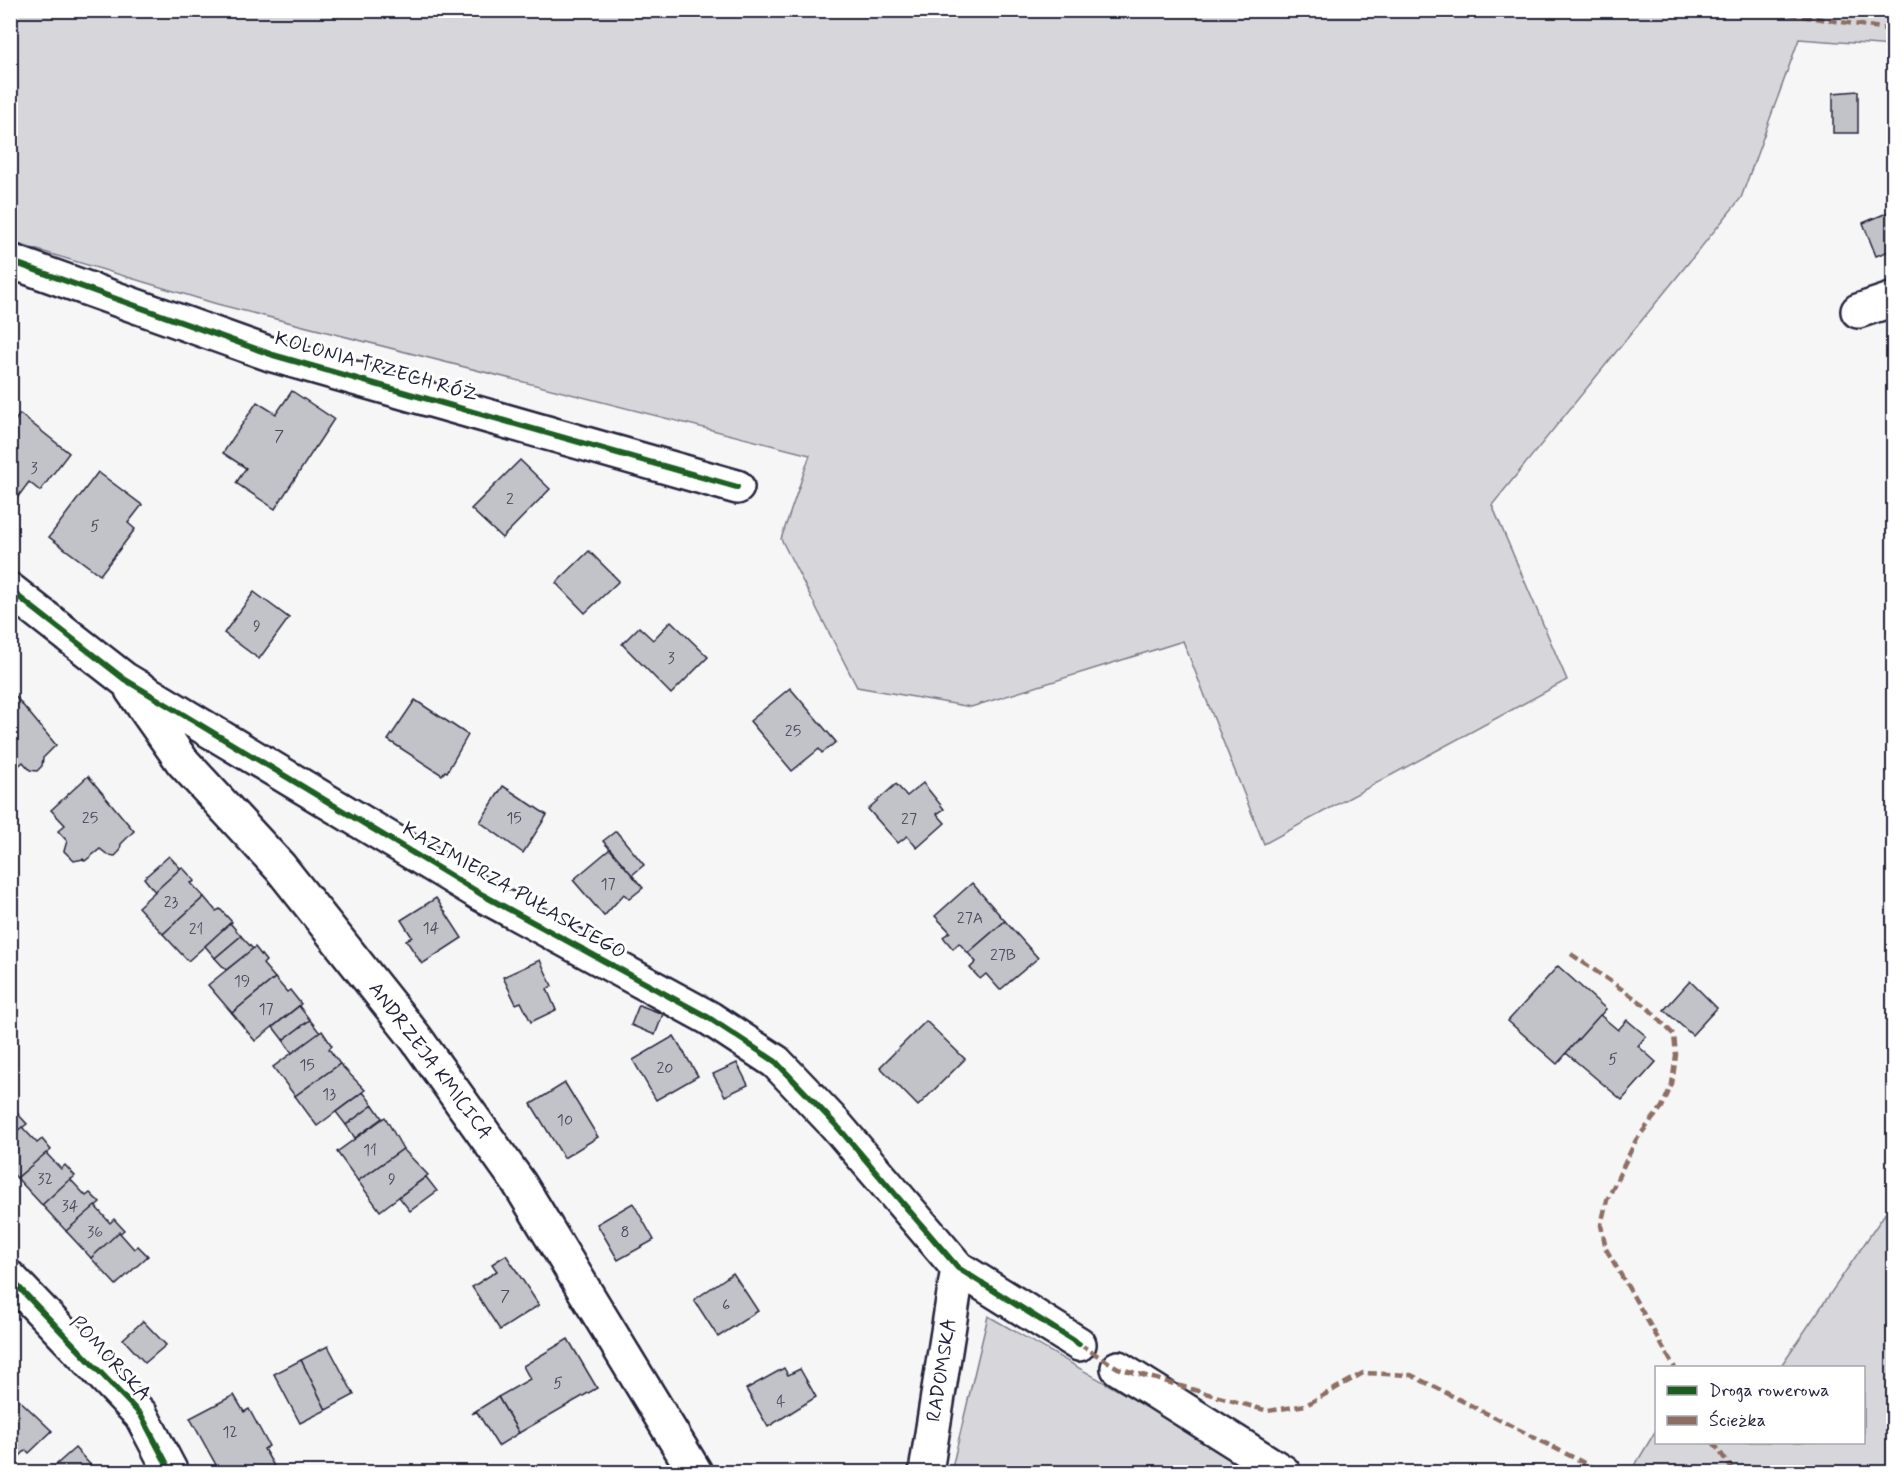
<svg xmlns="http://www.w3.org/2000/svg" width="1904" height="1483" font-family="Mynerve,sans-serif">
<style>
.green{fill:#d7d7db;stroke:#7c7c8b;stroke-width:1.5}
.building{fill:#c2c2c9;stroke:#22223b;stroke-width:1.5}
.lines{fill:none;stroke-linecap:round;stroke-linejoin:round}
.minor-casing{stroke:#22223b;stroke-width:38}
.minor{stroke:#fff;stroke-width:33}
.quiet{stroke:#8d6e63;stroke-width:4.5;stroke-dasharray:9 4.5;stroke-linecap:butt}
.cycleway-casing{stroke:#fff;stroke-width:10}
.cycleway{stroke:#1b5e20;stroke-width:6}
.labels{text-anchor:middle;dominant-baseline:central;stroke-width:6;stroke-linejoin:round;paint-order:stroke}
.number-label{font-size:16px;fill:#4a4a5e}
.street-label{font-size:20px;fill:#22223b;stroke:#fff}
</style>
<rect width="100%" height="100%" fill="#f6f6f7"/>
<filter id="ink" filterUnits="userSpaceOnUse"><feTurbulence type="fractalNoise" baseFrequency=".0167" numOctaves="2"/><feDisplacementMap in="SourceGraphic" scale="12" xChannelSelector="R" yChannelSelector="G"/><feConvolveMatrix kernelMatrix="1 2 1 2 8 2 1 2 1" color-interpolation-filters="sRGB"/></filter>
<g filter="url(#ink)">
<!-- green -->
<g class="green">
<path d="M1893 10V46L1799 39 1741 198 1492 505 1567 680 1264 844 1183 641 971 707 857 687 781 539 810 455 217 304 11 242V11Z"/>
<path d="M1893 1202V1472H1631L1656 1430V1442H1864V1368L1780 1367Z"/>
<path d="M988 1316 1261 1472H951Z"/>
</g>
<!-- building -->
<g class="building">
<path d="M1858 91V133H1833V93Z"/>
<path d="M1894 210V249L1876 256 1863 223Z"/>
<path d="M292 391 334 419 275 509 236 483 246 468 223 453 257 402 276 414Z"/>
<path d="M20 414 69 453 40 491 29 482 11 506 10 427Z"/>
<path d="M520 460 550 489 502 538 471 509Z"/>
<path d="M98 472 142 505 128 523 135 529 100 575 49 537Z"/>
<path d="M589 551 619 581 585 613 556 583Z"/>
<path d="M254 592 289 618 259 659 224 633Z"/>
<path d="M671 621 708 657 671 694 622 644 639 627 653 640Z"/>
<path d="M790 688 836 742 822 753 819 749 792 771 750 721Z"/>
<path d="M11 691 56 745 43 758 42 766 37 771 30 770 23 762 10 773Z"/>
<path d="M415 700 468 735 447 772 445 771 442 775 388 740Z"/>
<path d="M88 776 134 831 121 844 120 851 115 856 108 855 100 849 85 861 83 859 74 861 64 851 67 841 58 831 65 825 51 810Z"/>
<path d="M923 783 944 809 937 814 945 823 917 848 907 836 898 843 868 809 896 784 907 796Z"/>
<path d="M503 786 547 815 523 853 480 822Z"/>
<path d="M616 831 644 865 632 875 603 841Z"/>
<path d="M610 849 643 888 629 899 624 894 604 916 573 880Z"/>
<path d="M169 856 181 869 155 892 144 878Z"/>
<path d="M182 867 195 881 191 883 204 897 163 934 138 907Z"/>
<path d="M972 883 1005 921 968 953 959 943 953 949 943 937 950 932 935 916Z"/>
<path d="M204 897 216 911 220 909 232 922 188 961 163 934Z"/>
<path d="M436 898 462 938 422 964 406 940 412 937 401 920Z"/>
<path d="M1005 921 1038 958 1000 990 986 974 980 979 970 968 976 962 968 953Z"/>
<path d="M230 923 241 936 215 958 205 946Z"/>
<path d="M241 936 253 949 226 970 215 958Z"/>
<path d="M255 947 266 961 263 964 275 978 232 1013 208 985Z"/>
<path d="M540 960 552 986 547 989 556 1010 531 1022 521 1002 516 1004 503 977Z"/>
<path d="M1558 966 1606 1009 1557 1064 1508 1021Z"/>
<path d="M275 978 287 992 290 990 301 1004 255 1041 232 1013Z"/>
<path d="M1690 981 1717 1008 1692 1035 1664 1010Z"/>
<path d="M639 1005 663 1014 655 1035 631 1025Z"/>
<path d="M299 1006 310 1020 283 1040 273 1027Z"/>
<path d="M1600 1015 1618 1030 1627 1020 1646 1036 1638 1046 1656 1062 1622 1100 1566 1053Z"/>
<path d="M310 1020 320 1033 292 1053 283 1040Z"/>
<path d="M926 1021 965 1059 918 1106 880 1067Z"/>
<path d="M322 1031 332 1046 329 1049 340 1064 295 1096 273 1067Z"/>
<path d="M674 1036 698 1076 656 1100 633 1060Z"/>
<path d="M737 1063 748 1085 725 1096 713 1074Z"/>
<path d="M340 1064 365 1090 317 1126 295 1096Z"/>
<path d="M565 1083 598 1137 564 1158 531 1104Z"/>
<path d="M363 1092 373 1105 346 1125 336 1112Z"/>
<path d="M373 1105 382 1118 355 1138 346 1125Z"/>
<path d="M17 1113 27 1124 10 1137V1114L13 1117Z"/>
<path d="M385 1117 403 1149 358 1181 337 1152Z"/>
<path d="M22 1127 37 1143 42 1139 51 1150 17 1178 10 1171V1137Z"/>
<path d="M403 1149 428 1175 380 1211 358 1181Z"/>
<path d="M46 1153 61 1169 65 1165 75 1176 42 1205 17 1178Z"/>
<path d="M426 1177 437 1191 410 1211 399 1197Z"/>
<path d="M70 1179 86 1196 90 1193 100 1203 67 1232 42 1205Z"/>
<path d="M633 1203 654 1240 618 1260 597 1224Z"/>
<path d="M95 1206 110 1223 114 1219 124 1230 91 1258 66 1231Z"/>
<path d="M119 1232 134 1249 138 1246 148 1256 116 1285 91 1258Z"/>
<path d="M506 1255 539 1305 500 1330 472 1287 497 1271 492 1264Z"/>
<path d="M733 1273 758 1311 718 1337 694 1300Z"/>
<path d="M143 1321 166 1345 145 1363 123 1339Z"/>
<path d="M568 1339 597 1388 519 1433 498 1397 530 1379 523 1366Z"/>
<path d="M328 1346 354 1395 326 1410 301 1360Z"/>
<path d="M301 1360 326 1410 300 1423 274 1374Z"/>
<path d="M784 1368 788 1375 800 1369 816 1397 768 1427 746 1389Z"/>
<path d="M10 1391 52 1431 29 1453 26 1450 20 1456 10 1447Z"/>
<path d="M234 1395 244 1412 249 1409 269 1446 264 1449 274 1466 262 1472H220L190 1418Z"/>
<path d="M498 1397 519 1433 498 1446 477 1412 471 1414Z"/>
<path d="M75 1448 97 1472H48Z"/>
</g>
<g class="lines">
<defs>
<g id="minor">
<path d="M10 261 273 355 737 487"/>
<path d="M1858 311 1894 299"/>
<path d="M10 590 124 679 481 894 709 1018 776 1062 836 1125 958 1268 1079 1344"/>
<path d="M132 690 182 761 280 867 415 1037 519 1183 695 1472"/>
<path d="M10 1278 141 1415 171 1472"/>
<path d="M1118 1368 1283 1472"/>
<path d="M926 1472 958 1268"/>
</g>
</defs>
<!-- minor casing -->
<use href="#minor" class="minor-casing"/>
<!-- minor -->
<use href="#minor" class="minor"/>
<!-- quiet -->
<g class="quiet">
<path d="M1762 10 1894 30"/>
<path d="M1571 954 1646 1006 1674 1035 1676 1055 1672 1084 1662 1107 1636 1140 1607 1200 1601 1225 1606 1249 1675 1368"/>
<path d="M1079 1344 1118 1368 1268 1411 1306 1405 1363 1373 1411 1375 1602 1472"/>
<path d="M1713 1442 1734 1472"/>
</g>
<defs>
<g id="cycleway">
<path d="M10 261 273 355 737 487"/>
<path d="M10 590 124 679 481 894 709 1018 776 1062 836 1125 958 1268 1079 1344"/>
<path d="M10 1278 141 1415 171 1472"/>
</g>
</defs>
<!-- cycleway casing -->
<use href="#cycleway" class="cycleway-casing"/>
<!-- cycleway -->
<use href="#cycleway" class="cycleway"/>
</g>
</g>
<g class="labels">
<!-- number labels -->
<g class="number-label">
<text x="279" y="436">7</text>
<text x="34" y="468">3</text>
<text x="510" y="499">2</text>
<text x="95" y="526">5</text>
<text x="257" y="626">9</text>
<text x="671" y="658">3</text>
<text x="793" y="731">25</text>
<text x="90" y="818">25</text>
<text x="514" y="818">15</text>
<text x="909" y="819">27</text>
<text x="608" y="884">17</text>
<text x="171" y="902">23</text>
<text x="970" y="918">27A</text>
<text x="431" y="928">14</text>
<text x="196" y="929">21</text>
<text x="1003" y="955">27B</text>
<text x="242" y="981">19</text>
<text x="266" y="1009">17</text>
<text x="1613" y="1059">5</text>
<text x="307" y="1065">15</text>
<text x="665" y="1068">20</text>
<text x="329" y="1094">13</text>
<text x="565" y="1120">10</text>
<text x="370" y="1150">11</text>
<text x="45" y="1179">32</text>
<text x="392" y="1179">9</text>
<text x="70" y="1206">34</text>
<text x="95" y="1232">36</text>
<text x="625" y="1232">8</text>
<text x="505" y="1296">7</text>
<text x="726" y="1305">6</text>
<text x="558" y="1383">5</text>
<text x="781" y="1401">4</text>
<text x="230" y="1432">12</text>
</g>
<!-- street labels -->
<g class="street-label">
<text transform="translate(376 367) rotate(16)">KOLONIA TRZECH RÓŻ</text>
<text transform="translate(514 891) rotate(30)">KAZIMIERZA PUŁASKIEGO</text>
<text transform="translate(430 1061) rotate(53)">ANDRZEJA KMICICA</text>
<text transform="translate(110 1359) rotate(47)">POMORSKA</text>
<text transform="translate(942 1370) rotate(-81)">RADOMSKA</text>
</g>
</g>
<!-- margin -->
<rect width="1904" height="1483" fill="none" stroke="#fff" stroke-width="36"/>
<rect x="18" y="18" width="1868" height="1447" fill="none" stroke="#22223b" stroke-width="2" filter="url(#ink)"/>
<!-- legend -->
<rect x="1655" y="1366" width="210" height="78" fill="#ffffff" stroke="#a7a7b1" stroke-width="1.5"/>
<rect x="1667" y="1386" width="30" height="9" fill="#1b5e20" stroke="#a7a7b1" stroke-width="1.5"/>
<text x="1709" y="1396" font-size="18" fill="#22223b">Droga rowerowa</text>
<rect x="1667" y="1416" width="30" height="9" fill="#8d6e63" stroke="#a7a7b1" stroke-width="1.5"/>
<text x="1709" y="1426" font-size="18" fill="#22223b">Ścieżka</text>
</svg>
